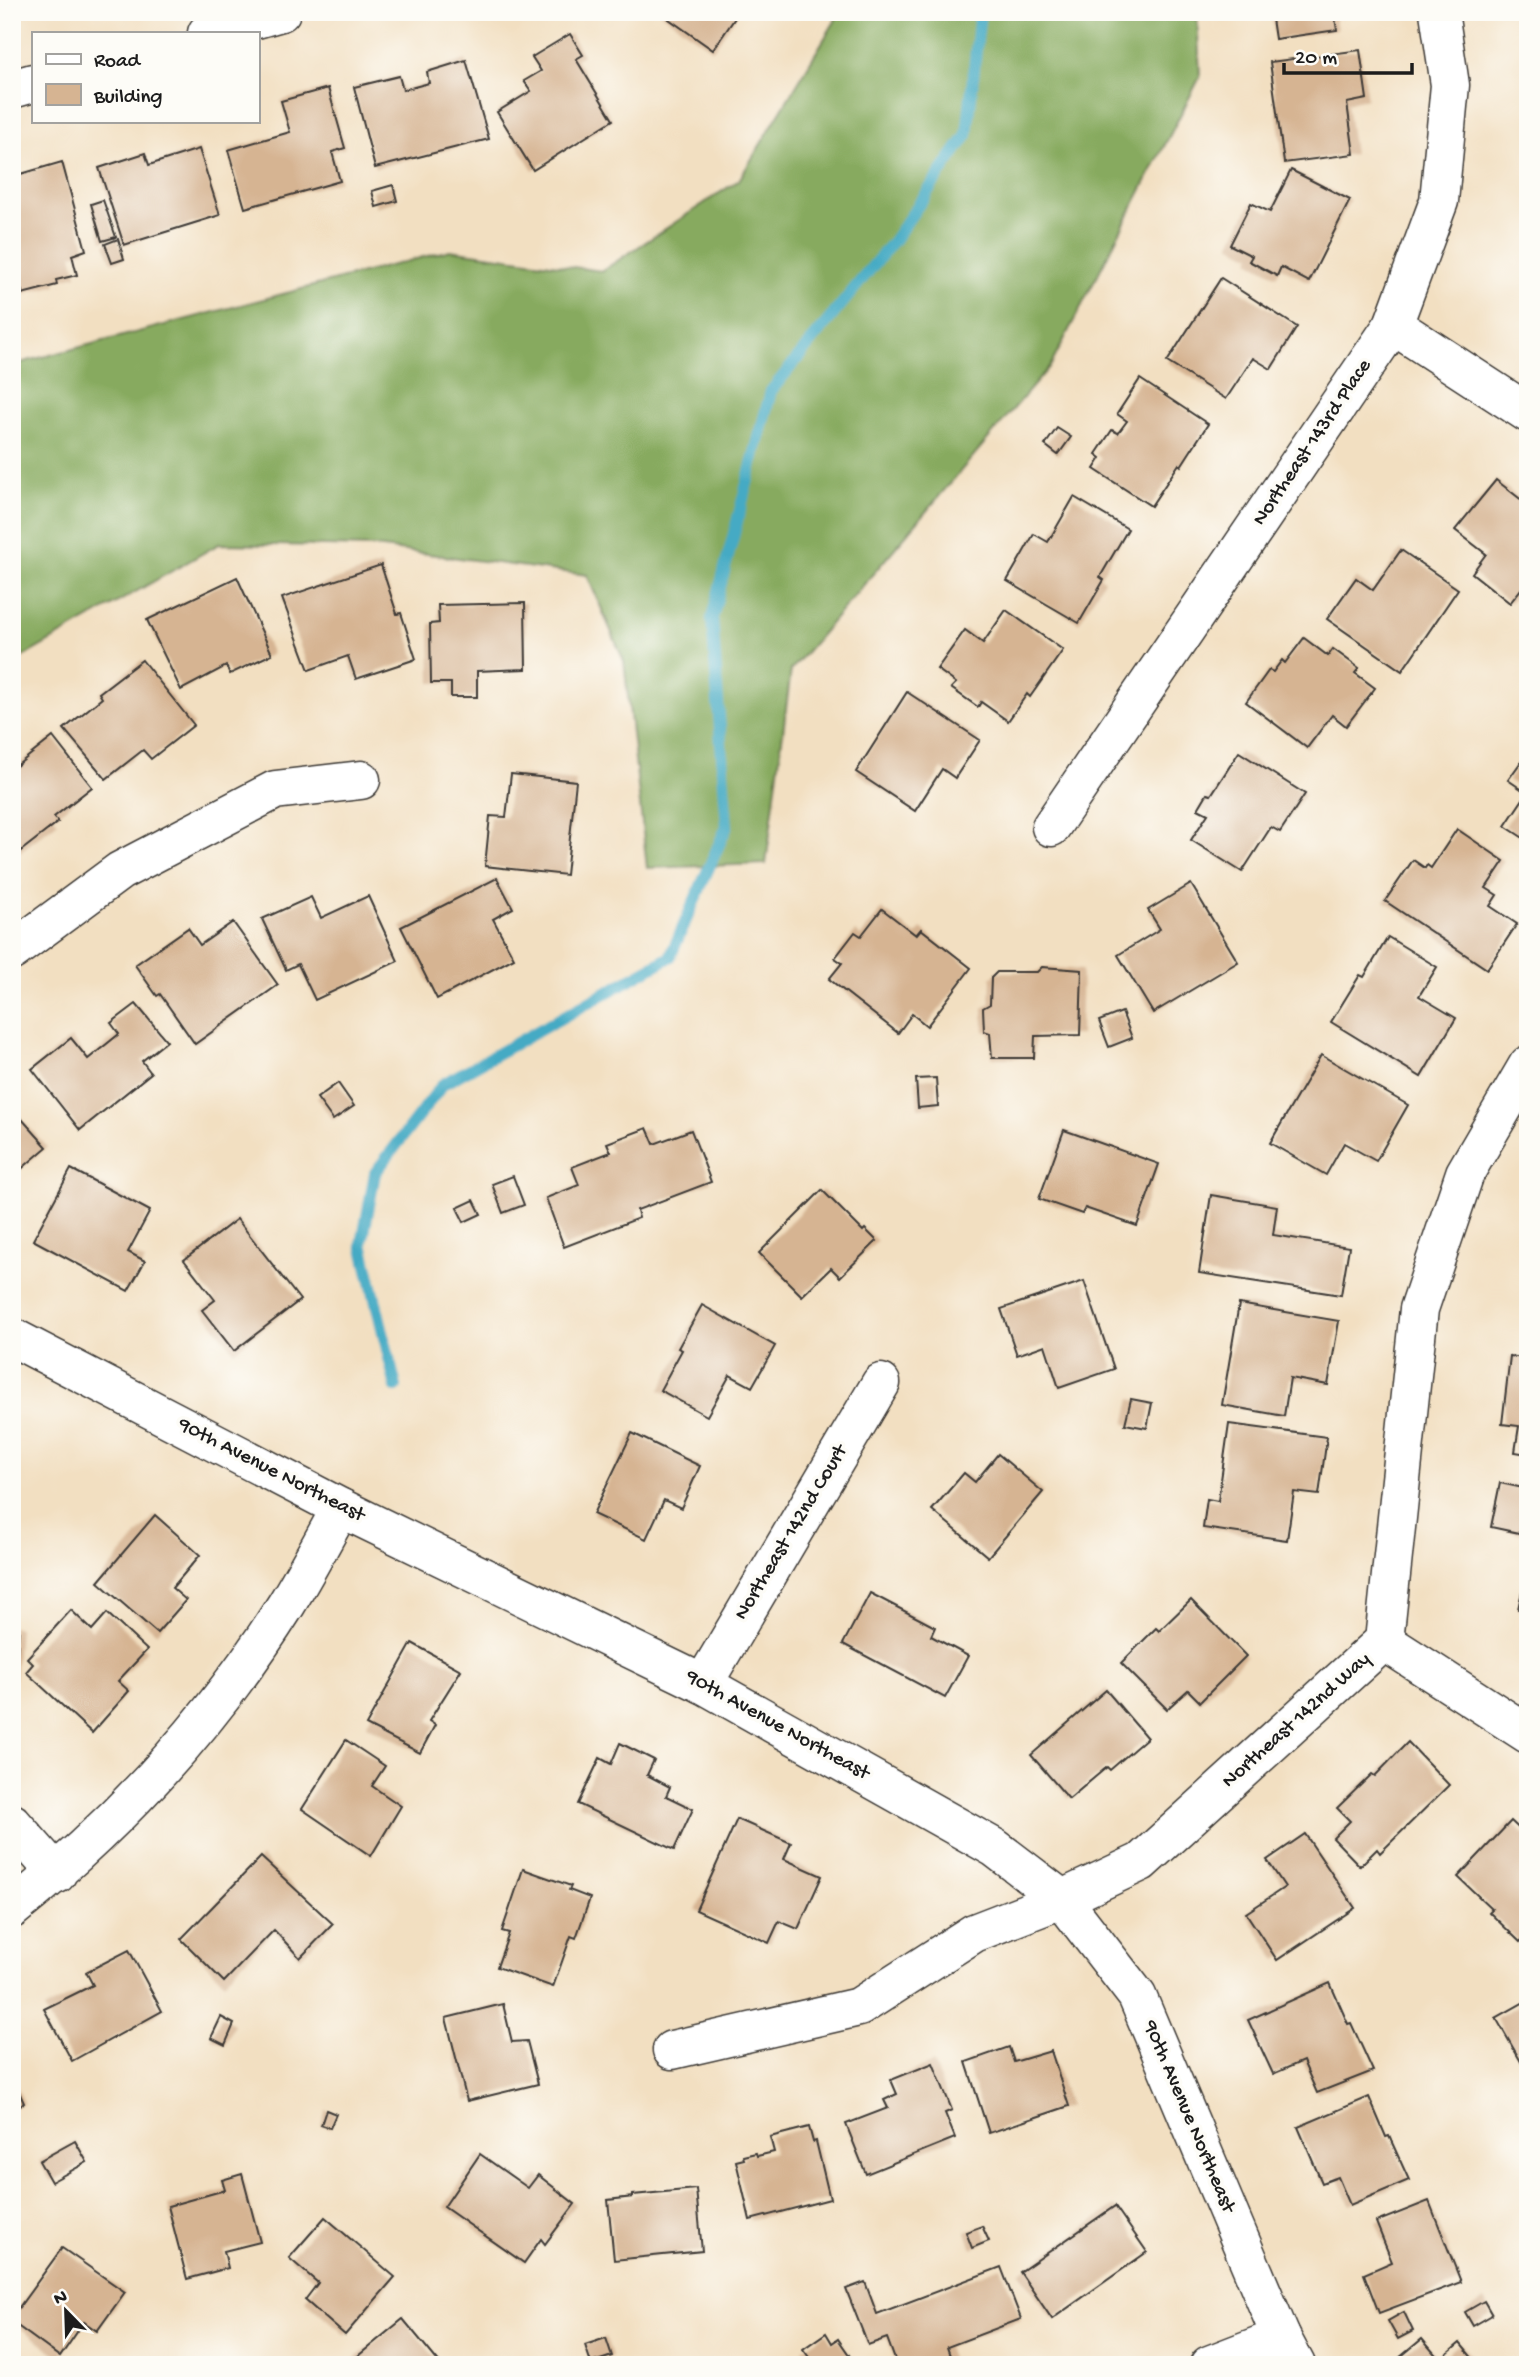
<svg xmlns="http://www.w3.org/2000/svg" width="1540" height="2377" font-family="'Gochi Hand',sans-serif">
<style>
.forest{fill:#87aa5f;stroke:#52633e;stroke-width:2}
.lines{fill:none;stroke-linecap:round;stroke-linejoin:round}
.stream{stroke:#44aac4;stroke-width:12}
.building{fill:#d6b492}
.minor-casing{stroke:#3c3935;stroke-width:41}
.tertiary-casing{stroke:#3c3935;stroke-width:41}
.minor{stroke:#fff;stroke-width:38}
.tertiary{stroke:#fff;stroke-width:38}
.labels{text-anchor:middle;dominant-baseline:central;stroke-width:7;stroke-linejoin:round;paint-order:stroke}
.street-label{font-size:21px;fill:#1c1c1c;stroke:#fdfcf7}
</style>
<rect width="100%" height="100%" fill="#fdfcf7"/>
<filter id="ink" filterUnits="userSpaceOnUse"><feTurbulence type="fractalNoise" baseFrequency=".0143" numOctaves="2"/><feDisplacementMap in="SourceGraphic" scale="14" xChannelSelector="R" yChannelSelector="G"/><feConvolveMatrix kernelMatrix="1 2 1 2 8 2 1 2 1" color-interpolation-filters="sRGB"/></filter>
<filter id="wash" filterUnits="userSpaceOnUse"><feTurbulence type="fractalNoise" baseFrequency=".00686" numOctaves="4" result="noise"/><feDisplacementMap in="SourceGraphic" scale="28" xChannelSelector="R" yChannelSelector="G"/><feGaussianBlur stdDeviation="1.57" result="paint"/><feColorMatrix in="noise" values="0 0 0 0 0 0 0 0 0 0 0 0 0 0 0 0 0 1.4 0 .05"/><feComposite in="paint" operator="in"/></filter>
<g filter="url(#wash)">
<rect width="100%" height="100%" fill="#f2dfc1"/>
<!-- forest -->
<path class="forest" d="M837 12H1197L1200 77 1051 365 791 670 766 864 647 868 624 661 587 575 375 547 219 544 12 663V365L450 250 602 271 739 180 835 21Z"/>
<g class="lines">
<!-- stream -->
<path class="stream" d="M396 1387 362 1244 375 1173 443 1084 670 957 727 826 712 618 771 391 894 240 967 135 980 12"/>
</g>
<g id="blocks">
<!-- building -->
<g class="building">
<path d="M659 12H739L713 50Z"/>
<path d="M1271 12H1334L1337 30 1275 39Z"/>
<path d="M570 34 583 55 576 59 613 120 533 170 497 112 531 91 524 81 541 71 532 57Z"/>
<path d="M1360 50 1367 99 1347 103 1354 154 1284 163 1270 62Z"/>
<path d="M466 60 489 139 375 168 354 87 399 76 403 90 429 83 427 72Z"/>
<path d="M328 88 345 148 332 152 340 181 245 208 228 150 290 132 281 101Z"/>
<path d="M199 149 220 215 124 245 99 168 145 153 149 165Z"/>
<path d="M62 162 86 250 72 255 77 275 56 280 57 285 22 294V291L12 294V183L17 175Z"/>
<path d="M1291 170 1350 200 1309 282 1281 267 1277 276 1249 261 1252 256 1230 245 1251 203 1270 212Z"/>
<path d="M393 185 397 201 376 207 372 191Z"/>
<path d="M103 200 116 237 102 241 91 204Z"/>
<path d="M118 239 124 259 112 263 105 244Z"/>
<path d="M1221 278 1297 327 1271 369 1253 358 1226 399 1167 362Z"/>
<path d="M1140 379 1208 424 1181 466 1179 464 1151 506 1094 469 1101 458 1096 454 1112 430 1118 433 1127 421 1117 414Z"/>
<path d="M1057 428 1071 437 1058 455 1045 445Z"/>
<path d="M1496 480 1528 505V584H1525L1510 603 1472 573 1486 554 1455 530Z"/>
<path d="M1074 497 1128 529 1100 577 1104 580 1079 623 1007 581 1034 534 1048 542Z"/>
<path d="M1401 550 1458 589 1402 671 1327 619 1356 578 1373 590Z"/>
<path d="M381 565 397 614 401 613 416 659 356 679 348 656 309 670 282 598Z"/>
<path d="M237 577 272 654 230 674 226 666 181 690 147 620Z"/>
<path d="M525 603 526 669 477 671V697H451V683H431L430 624 439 623 438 605Z"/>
<path d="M1006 610 1063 650 1030 697 1027 694 1008 721 981 702 978 707 951 688 956 683 937 669 965 630 983 643Z"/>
<path d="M1304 638 1328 656 1333 649 1359 668 1355 673 1375 688 1346 726 1332 715 1307 748 1246 702 1269 670 1273 672 1282 660 1285 663Z"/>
<path d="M142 660 194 725 151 759 143 750 106 779 64 729 102 698 99 693Z"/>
<path d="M907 692 980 740 955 778 942 769 915 811 856 772Z"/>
<path d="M53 737 92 787 54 817 58 822 17 854 12 849V764L15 767Z"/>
<path d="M1239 752 1305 794 1280 832 1271 827 1242 872 1191 840 1208 814 1198 809 1207 794 1211 795Z"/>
<path d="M1528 752V841L1505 826 1527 793 1508 780Z"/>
<path d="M511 774 576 781 566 875 485 866 490 816 506 817Z"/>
<path d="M1457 829 1504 861 1486 888 1497 895 1490 906 1517 924 1487 969 1385 901 1413 860 1425 868 1427 865 1431 868Z"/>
<path d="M497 878 513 908 493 919 514 958 437 999 401 927Z"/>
<path d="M1191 884 1238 962 1153 1013 1118 955 1160 929 1148 910Z"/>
<path d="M368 896 398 961 315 1000 298 964 286 970 262 919 311 897 321 918Z"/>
<path d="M882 909 916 935 921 929 971 968 927 1026 912 1014 898 1033 829 979 842 963 835 958 855 932 861 936Z"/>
<path d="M233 922 278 985 195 1044 160 994 157 996 135 965 188 928 200 945Z"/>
<path d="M1388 937 1437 967 1419 996 1456 1018 1421 1077 1331 1022 1360 975 1364 977Z"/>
<path d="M1042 967 1082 970 1080 1035 1035 1036 1034 1058H992L990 1033 984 1031 983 1008 990 1004 991 978 997 972H1037Z"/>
<path d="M136 1004 167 1041 142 1061 151 1073 80 1130 32 1069 71 1038 88 1059 119 1034 111 1023Z"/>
<path d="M1122 1012 1132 1038 1109 1047 1099 1021Z"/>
<path d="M1321 1055 1408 1105 1376 1161 1344 1143 1326 1175 1270 1143Z"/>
<path d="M936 1078 938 1106 918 1108 916 1079Z"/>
<path d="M338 1083 354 1106 333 1120 317 1098Z"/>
<path d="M12 1108 47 1147 12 1177Z"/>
<path d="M647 1128 654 1144 691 1130 711 1182 637 1210 639 1218 564 1247 546 1198 579 1185 572 1167 611 1152 607 1143Z"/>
<path d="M1064 1130 1159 1164 1137 1226 1085 1208 1082 1214 1039 1199Z"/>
<path d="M71 1169 150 1211 128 1252 145 1261 128 1291 33 1240Z"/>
<path d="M513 1176 524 1205 503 1213 492 1184Z"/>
<path d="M822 1190 863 1231 865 1229 877 1241 840 1277 831 1268 802 1296 759 1253Z"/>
<path d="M1211 1195 1277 1206 1273 1235 1349 1247 1341 1295 1199 1273Z"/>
<path d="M474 1200 481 1214 464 1222 457 1208Z"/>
<path d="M237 1219 300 1300 234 1351 202 1310 215 1300 184 1260Z"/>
<path d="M1084 1281 1114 1369 1059 1388 1045 1345 1017 1355 1001 1309Z"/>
<path d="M1239 1304 1339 1321 1328 1385 1290 1378 1284 1416 1222 1405Z"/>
<path d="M702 1305 775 1346 752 1387 730 1375 707 1416 660 1390 682 1350 678 1348Z"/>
<path d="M1510 1356 1528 1359V1454L1515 1452 1519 1426 1502 1424Z"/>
<path d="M1131 1399 1152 1403 1147 1428 1125 1424Z"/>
<path d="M1229 1424 1327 1437 1319 1495 1294 1492 1287 1540 1203 1528 1207 1499 1218 1501Z"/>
<path d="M632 1433 700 1466 681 1508 664 1500 646 1539 593 1514Z"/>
<path d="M998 1454 1043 1492 988 1557 932 1510 964 1473 975 1482Z"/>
<path d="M1500 1483 1528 1489V1535L1491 1527Z"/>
<path d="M155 1515 200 1555 172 1588 186 1600 157 1633 98 1582Z"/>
<path d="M1527 1570H1528V1611L1518 1609Z"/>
<path d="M870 1593 935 1627 931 1636 968 1656 945 1698 843 1644Z"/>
<path d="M1191 1600 1246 1656 1200 1702 1188 1690 1167 1709 1121 1663 1156 1628 1159 1631Z"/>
<path d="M71 1610 92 1630 107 1613 147 1650 118 1681 129 1691 92 1733 26 1672 33 1664 27 1658Z"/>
<path d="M12 1627 19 1628 15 1679H12Z"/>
<path d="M412 1643 461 1670 429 1721 435 1725 420 1753 366 1725Z"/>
<path d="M1106 1690 1147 1738 1110 1770 1107 1767 1069 1799 1031 1755Z"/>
<path d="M346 1740 385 1766 372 1786 401 1806 371 1856 302 1809Z"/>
<path d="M1408 1742 1449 1785 1380 1853 1377 1849 1360 1866 1333 1838 1350 1821 1337 1808 1372 1774 1375 1776Z"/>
<path d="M620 1743 654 1760 647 1775 670 1787 666 1796 693 1809 674 1850 578 1804 600 1758 611 1764Z"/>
<path d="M737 1819 791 1843 784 1859 822 1876 798 1929 779 1921 769 1943 696 1910Z"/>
<path d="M1511 1821 1528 1837V1934L1520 1942 1489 1912 1492 1909 1458 1877Z"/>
<path d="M1305 1834 1355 1908 1277 1960 1246 1913 1285 1887 1267 1860Z"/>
<path d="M261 1857 333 1924 300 1958 274 1930 224 1982 181 1939Z"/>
<path d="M523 1869 571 1886 569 1890 590 1898 576 1938 571 1936 553 1987 497 1967 509 1933 502 1931Z"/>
<path d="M129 1950 162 2011 72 2061 44 2009 93 1985 86 1972Z"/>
<path d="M1330 1983 1348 2024 1351 2023 1373 2071 1317 2093 1303 2061 1273 2074 1248 2020Z"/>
<path d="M1528 2000V2074L1496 2018Z"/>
<path d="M503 2004 512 2042 527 2041 538 2084 467 2101 446 2018Z"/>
<path d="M221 2017 234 2024 225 2045 211 2038Z"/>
<path d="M1009 2047 1014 2062 1051 2051 1069 2106 989 2133 966 2062Z"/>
<path d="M933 2063 952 2110 945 2113 955 2138 866 2174 846 2124 888 2108 884 2100 897 2094 891 2080Z"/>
<path d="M12 2076 24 2103 12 2109Z"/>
<path d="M1369 2097 1386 2137 1389 2136 1409 2180 1350 2205 1338 2177 1322 2183 1298 2127Z"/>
<path d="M326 2110 336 2114 330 2128 321 2125Z"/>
<path d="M809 2127 813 2142 816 2141 830 2199 750 2220 736 2161 744 2159 743 2156 756 2153 757 2156 774 2152 770 2137Z"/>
<path d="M75 2141 87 2162 51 2182 39 2161Z"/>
<path d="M480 2154 528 2188 538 2175 575 2204 545 2244 541 2239 524 2263 444 2207Z"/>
<path d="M242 2174 260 2242 224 2251 228 2268 187 2279 168 2206 225 2190 222 2180Z"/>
<path d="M696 2189 702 2251 614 2260 608 2200 633 2197V2195Z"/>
<path d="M1429 2201 1461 2282 1379 2313 1364 2274 1392 2262 1376 2222Z"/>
<path d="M1115 2206 1147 2252 1052 2319 1020 2272Z"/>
<path d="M325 2217 395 2277 345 2335 305 2300 318 2283 289 2258Z"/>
<path d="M982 2226 989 2241 972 2248 966 2232Z"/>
<path d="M62 2248 125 2292 97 2331 84 2322 60 2357 12 2322V2317Z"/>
<path d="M1001 2267 1021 2319 947 2347 953 2364 951 2365H897L887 2338 868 2345 846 2289 865 2282 877 2314Z"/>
<path d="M1484 2301 1492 2315 1473 2326 1465 2312Z"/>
<path d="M1404 2312 1413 2331 1398 2339 1388 2321Z"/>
<path d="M403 2319 441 2365H347Z"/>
<path d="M826 2333 832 2343 838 2339 856 2365H805L811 2360 803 2349Z"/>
<path d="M606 2338 612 2356 591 2363 585 2345Z"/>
<path d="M1422 2339 1440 2360 1460 2343 1478 2365H1394L1393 2363Z"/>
</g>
</g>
</g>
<g filter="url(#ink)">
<use href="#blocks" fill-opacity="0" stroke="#3c3935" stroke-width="2"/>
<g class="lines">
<defs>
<g id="minor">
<path d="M207 33 281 12"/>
<path d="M12 89 33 83"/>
<path d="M1393 325 1528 413"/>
<path d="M1051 827 1393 325 1439 201 1450 85 1439 12"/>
<path d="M12 951 120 871 275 790 361 780"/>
<path d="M1384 1641 1528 1734"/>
<path d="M703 1684 881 1383"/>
<path d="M12 1823 57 1874"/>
<path d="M12 1909C118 1824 213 1721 286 1605 305 1574 323 1540 341 1508"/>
<path d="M672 2050 859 2007 974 1933 1062 1899 1141 1862 1384 1641 1419 1309 1465 1173 1528 1065"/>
<path d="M1209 2365 1281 2337"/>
</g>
<path id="tertiary" d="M12 1337 341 1508 703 1684 995 1848 1062 1899 1137 1996 1281 2337 1296 2365"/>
</defs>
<!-- minor casing -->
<use href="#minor" class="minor-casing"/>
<!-- tertiary casing -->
<use href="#tertiary" class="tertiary-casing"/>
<!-- minor -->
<use href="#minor" class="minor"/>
<!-- tertiary -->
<use href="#tertiary" class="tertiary"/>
</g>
</g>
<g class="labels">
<!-- street labels -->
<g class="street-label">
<text transform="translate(1313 443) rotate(-56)">Northeast 143rd Place</text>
<text transform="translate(271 1471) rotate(27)">90th Avenue Northeast</text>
<text transform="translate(792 1533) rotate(-59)">Northeast 142nd Court</text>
<text transform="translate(1297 1721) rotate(-42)">Northeast 142nd Way</text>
<text transform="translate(777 1726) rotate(29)">90th Avenue Northeast</text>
<text transform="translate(1188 2117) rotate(67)">90th Avenue Northeast</text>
</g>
</g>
<!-- margin -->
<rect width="1540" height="2377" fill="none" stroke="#fdfcf7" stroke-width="42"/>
<!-- legend -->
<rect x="32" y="32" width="228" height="91" fill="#fdfcf7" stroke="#a3a29f" stroke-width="2"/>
<rect x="46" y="54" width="35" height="10" fill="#ffffff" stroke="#a3a29f" stroke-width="2"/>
<text x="94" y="66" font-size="21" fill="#1c1c1c">Road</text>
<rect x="46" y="84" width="35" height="21" fill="#d6b492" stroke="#a3a29f" stroke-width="2"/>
<text x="94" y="102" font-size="21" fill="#1c1c1c">Building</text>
<!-- north arrow -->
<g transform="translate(66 2311) rotate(337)" stroke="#fdfcf7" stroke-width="5" paint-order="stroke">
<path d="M0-5L12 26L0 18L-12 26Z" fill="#1c1c1c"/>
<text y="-10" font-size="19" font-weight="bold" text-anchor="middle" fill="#1c1c1c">N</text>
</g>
<!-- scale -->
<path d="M1284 63v10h128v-10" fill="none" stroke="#1c1c1c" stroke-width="3.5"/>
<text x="1295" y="63" font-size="21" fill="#1c1c1c" stroke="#fdfcf7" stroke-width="5" paint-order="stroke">20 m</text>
</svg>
